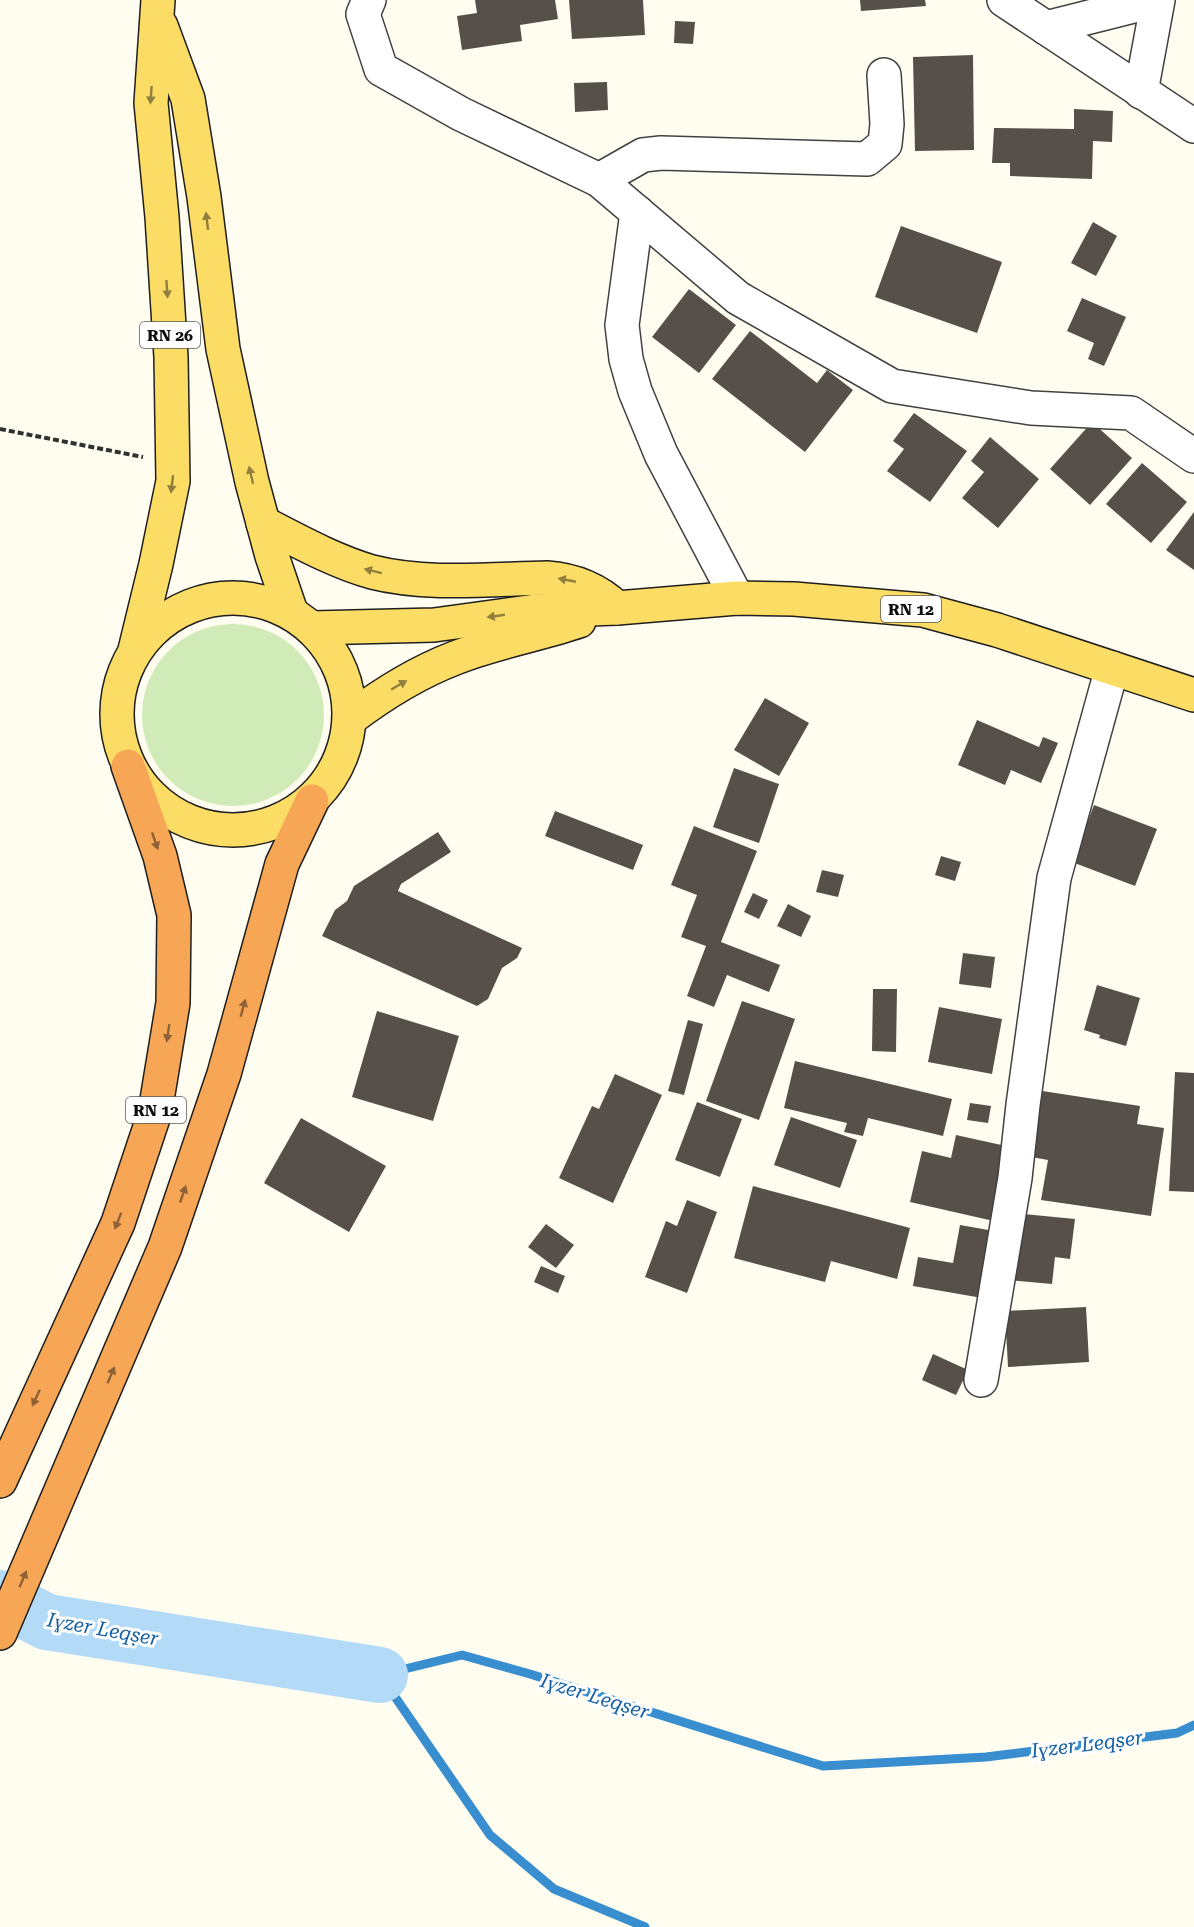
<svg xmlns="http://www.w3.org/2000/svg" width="1194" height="1927" font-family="'Roboto Serif',serif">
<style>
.green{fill:#d1ebb8}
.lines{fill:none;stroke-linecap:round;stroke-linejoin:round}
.stream{stroke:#398ed0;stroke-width:9}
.river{stroke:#b3dbf8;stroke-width:56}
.building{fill:#57504a}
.minor-casing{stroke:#414141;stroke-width:36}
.major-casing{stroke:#1f1f1f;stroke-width:36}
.highway-casing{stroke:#1f1f1f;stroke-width:36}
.path{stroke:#303030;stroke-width:4;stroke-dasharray:6 3;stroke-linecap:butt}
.minor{stroke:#fff;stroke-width:33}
.major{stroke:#fbdc64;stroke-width:33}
.highway{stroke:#f7a656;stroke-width:33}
.oneway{fill:#907f3d}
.oneway2{fill:#8e6236}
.labels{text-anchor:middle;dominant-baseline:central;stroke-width:6;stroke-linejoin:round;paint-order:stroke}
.shield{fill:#fff;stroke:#565656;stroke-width:1.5}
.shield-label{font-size:16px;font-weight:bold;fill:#0e0e0e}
.water-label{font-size:20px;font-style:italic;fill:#1460a4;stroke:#fff}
</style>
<rect width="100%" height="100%" fill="#fffdf0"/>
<!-- green -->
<circle class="green" cx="233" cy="715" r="91"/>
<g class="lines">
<!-- stream -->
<path class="stream" d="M645 1927 554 1889 490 1835 380 1675 462 1655 530 1674 823 1766 986 1757 1177 1733 1194 1725"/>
<!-- river -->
<path class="river" d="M0 1598 47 1622 380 1675"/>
</g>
<!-- building -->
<g class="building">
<path d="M475 0H555L558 19 520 25 522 41 462 50 457 16 477 13Z"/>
<path d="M569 0H643L645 35 572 39Z"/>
<path d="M860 0H925L926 6 861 11Z"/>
<path d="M675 21 695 22 693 44 674 43Z"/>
<path d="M973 55 974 150 915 151 913 57Z"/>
<path d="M607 82 608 110 575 112 574 83Z"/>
<path d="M1074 109 1113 111 1112 142 1093 141 1092 179 1010 176V163H992L994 128 1074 129Z"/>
<path d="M1093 222 1117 236 1096 276 1071 263Z"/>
<path d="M901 226 1002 262 977 333 875 297Z"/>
<path d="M689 289 736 325 699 373 652 337Z"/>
<path d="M1082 298 1126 317 1104 366 1088 359 1094 343 1067 331Z"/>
<path d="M750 331 817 383 827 370 853 390 805 452 712 379Z"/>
<path d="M914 413 967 451 930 502 887 471 904 449 893 441Z"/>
<path d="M1092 422 1132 458 1090 505 1050 469Z"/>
<path d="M990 437 1039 479 998 528 962 498 984 472 971 461Z"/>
<path d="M1142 463 1187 502 1151 543 1106 504Z"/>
<path d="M1194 512V570L1166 550Z"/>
<path d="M765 698 809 723 779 776 734 750Z"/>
<path d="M977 720 1039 747 1043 737 1058 743 1041 783 1011 770 1005 785 958 765Z"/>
<path d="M734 768 779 784 759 843 713 827Z"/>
<path d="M1094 805 1157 829 1135 886 1072 862Z"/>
<path d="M555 811 643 845 633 870 545 836Z"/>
<path d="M694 826 757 851 721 942 780 965 769 992 727 975 714 1007 687 996 706 946 681 937 697 895 671 885Z"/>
<path d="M438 832 451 852 401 884 398 891 522 948 517 958 502 968 488 999 477 1006 322 936 335 910 347 901 354 886Z"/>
<path d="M941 856 961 862 955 881 935 875Z"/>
<path d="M822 870 844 875 838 897 816 892Z"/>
<path d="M753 893 768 900 759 919 744 912Z"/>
<path d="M788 904 811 916 801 937 777 926Z"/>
<path d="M963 953 995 957 991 988 959 984Z"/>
<path d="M1097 985 1140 998 1126 1046 1099 1038 1100 1035 1084 1030Z"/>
<path d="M873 989H897L896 1052 872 1051Z"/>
<path d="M742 1001 795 1019 759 1120 706 1101Z"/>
<path d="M939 1007 1002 1019 992 1074 928 1062Z"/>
<path d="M377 1011 459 1036 433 1121 352 1097Z"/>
<path d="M688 1020 703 1024 684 1095 668 1091Z"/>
<path d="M795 1061 952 1099 943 1136 868 1118 863 1136 844 1132 847 1123 784 1108Z"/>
<path d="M1175 1072 1194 1073V1192L1169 1191Z"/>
<path d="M615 1074 662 1095 613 1203 559 1178 592 1106 599 1109Z"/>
<path d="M1036 1090 1140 1106 1137 1124 1164 1128 1151 1216 1041 1200 1048 1160 1026 1156Z"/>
<path d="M697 1102 742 1119 720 1177 675 1160Z"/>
<path d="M970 1103 991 1106 988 1123 967 1120Z"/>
<path d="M791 1117 857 1140 840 1188 774 1165Z"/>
<path d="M301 1118 386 1166 349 1232 264 1183Z"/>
<path d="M956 1135 1015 1148 998 1222 910 1202 922 1151 951 1158Z"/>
<path d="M753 1186 910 1228 897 1279 831 1261 825 1282 734 1258Z"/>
<path d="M687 1200 717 1212 687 1293 645 1277 666 1221 677 1226Z"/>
<path d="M1014 1213 1075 1219 1070 1259 1055 1257 1052 1284 1007 1280Z"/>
<path d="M546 1224 574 1245 556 1268 528 1247Z"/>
<path d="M960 1225 1000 1232 988 1299 913 1286 918 1257 953 1263Z"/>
<path d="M541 1266 565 1276 558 1293 534 1282Z"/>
<path d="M1086 1307 1089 1362 1008 1367 1005 1311Z"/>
<path d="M933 1354 968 1370 956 1395 922 1380Z"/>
</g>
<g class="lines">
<defs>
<g id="minor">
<path d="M369 0 363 14 381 69 461 114 599 180 738 298 892 386 1031 408 1131 413 1194 456"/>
<path d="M1004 0 1194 126"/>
<path d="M1046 28 1157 0"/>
<path d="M1141 92 1158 0"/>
<path d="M599 180 643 155 661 153 867 159 885 144 887 124 884 75"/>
<path d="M637 212 622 325 626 359 635 391 661 454 737 598"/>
<path d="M981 1380 1015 1178 1023 1105 1054 878 1112 668"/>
</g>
<g id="major">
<path d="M161 26 188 99 204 197 223 349 252 482 272 556 291 612"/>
<path d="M263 523C298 541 334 561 372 572 427 586 491 579 547 578 575 580 597 589 617 608"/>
<circle cx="233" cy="714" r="116"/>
<path d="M312 628 434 625 536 611 617 608 737 598 794 599 923 610 997 630 1194 695"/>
<path d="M135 650 156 564 173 481 171 357 162 217 151 103 158 0"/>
<path d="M351 718C384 693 416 673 455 658 495 642 538 635 579 621"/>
</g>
<g id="highway">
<path d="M0 1481 118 1223 155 1112 173 1003 174 915 160 856 128 766"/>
<path d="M0 1633 165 1247 224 1074 282 864 312 801"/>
</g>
</defs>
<!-- minor casing -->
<use href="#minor" class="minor-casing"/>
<!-- major casing -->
<use href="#major" class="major-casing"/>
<!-- highway casing -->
<use href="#highway" class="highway-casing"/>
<!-- path -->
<path class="path" d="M0 429 143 457"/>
<!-- minor -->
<use href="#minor" class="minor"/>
<!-- major -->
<use href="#major" class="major"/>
<!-- highway -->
<use href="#highway" class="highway"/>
</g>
<!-- one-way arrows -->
<defs><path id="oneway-solid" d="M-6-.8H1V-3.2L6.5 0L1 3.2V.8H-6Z" transform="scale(1.5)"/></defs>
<g class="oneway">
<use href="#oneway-solid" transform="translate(151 95) rotate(94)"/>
<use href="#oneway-solid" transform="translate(207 221) rotate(-97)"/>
<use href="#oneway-solid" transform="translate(167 289) rotate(86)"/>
<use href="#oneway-solid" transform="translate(251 475) rotate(-103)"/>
<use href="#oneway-solid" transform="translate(172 484) rotate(97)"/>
<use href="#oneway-solid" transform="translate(373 571) rotate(-166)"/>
<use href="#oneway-solid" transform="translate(567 580) rotate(-169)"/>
<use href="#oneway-solid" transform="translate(496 616) rotate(172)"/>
<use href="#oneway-solid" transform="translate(399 685) rotate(-30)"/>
</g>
<g class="oneway2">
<use href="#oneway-solid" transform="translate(155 841) rotate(71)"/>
<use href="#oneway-solid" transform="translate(243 1008) rotate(-75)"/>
<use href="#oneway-solid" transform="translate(168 1033) rotate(99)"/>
<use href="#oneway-solid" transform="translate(183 1194) rotate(-71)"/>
<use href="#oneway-solid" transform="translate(118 1221) rotate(111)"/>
<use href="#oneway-solid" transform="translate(111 1375) rotate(-67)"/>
<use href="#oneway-solid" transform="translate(36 1398) rotate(115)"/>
<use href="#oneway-solid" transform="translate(23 1579) rotate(-67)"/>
</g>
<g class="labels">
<!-- shield labels -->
<g class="shield">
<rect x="140" y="322" width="60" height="26" rx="4.5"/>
<rect x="881" y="596" width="60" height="26" rx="4.5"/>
<rect x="126" y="1097" width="60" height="26" rx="4.5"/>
</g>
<g class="shield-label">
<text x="170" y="335">RN 26</text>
<text x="911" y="609">RN 12</text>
<text x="156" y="1110">RN 12</text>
</g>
<!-- water labels -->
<g class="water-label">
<text transform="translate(103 1629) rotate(10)">Iɣzer Leqṣer</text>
<text transform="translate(595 1696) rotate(17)">Iɣzer Leqṣer</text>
<text transform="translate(1087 1744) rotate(-7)">Iɣzer Leqṣer</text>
</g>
</g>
</svg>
